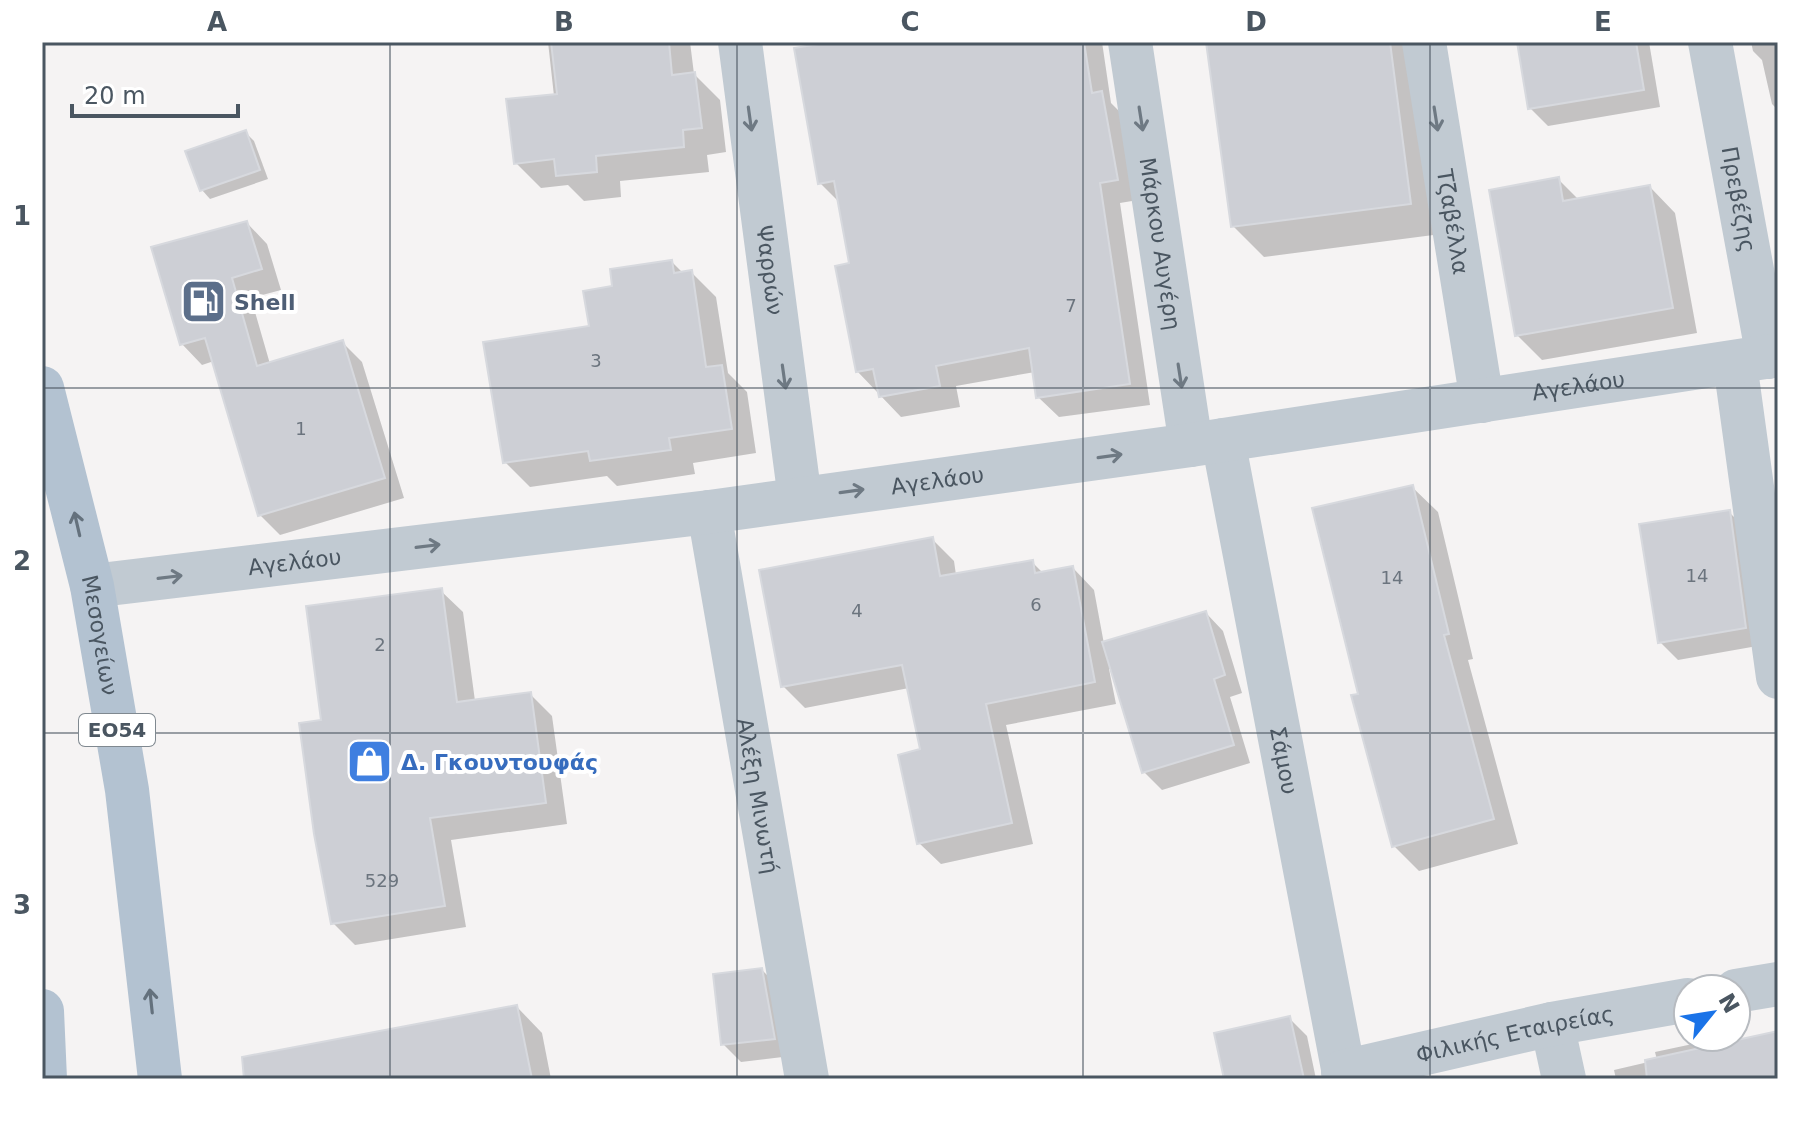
<svg xmlns="http://www.w3.org/2000/svg" width="1820" height="1121" font-family="'DejaVu Sans',sans-serif">
<style>
.shadow{fill:#0003}
.building{fill:#cdcfd5;stroke:#d7d9de;stroke-width:2}
.lines{fill:none;stroke-linecap:round;stroke-linejoin:round}
.minor{stroke:#c1cad2;stroke-width:44}
.primary{stroke:#b3c2d1;stroke-width:44}
.oneway{stroke:#6e7983}
.oneway2{stroke:#64717d}
.grid{fill:none;stroke:#4a5661;stroke-width:2;stroke-opacity:0.55}
.labels{text-anchor:middle;dominant-baseline:central;stroke-width:8;stroke-linejoin:round;paint-order:stroke}
.number-label{font-size:18px;fill:#6b747e}
.shield{fill:#fff;stroke:#808990;stroke-width:2}
.shield-label{font-size:20px;font-weight:bold;fill:#4a5661}
.street-label{font-size:22px;fill:#4a5661;stroke:#fff}
.service-label{font-size:22px;font-weight:bold;fill:#4e5e75;stroke:#fff;text-anchor:start}
.shop-label{font-size:22px;font-weight:bold;fill:#366cbe;stroke:#fff;text-anchor:start}
.neatline{fill:none;stroke:#4a5661;stroke-width:3}
.grid-label{font-size:26px;text-anchor:middle;font-weight:bold;fill:#4a5661}
</style>
<rect width="100%" height="100%" fill="#f5f3f3"/>
<!-- shadow -->
<g class="shadow">
<path d="M548 42H690L694 74 720 100 726 152 707 155 709 172 620 181 621 197 584 201 568 185 541 188 516 163 554 96Z"/>
<path d="M843 42H1102L1111 103 1122 114 1138 200 1120 203 1150 405 1059 417 1038 397 1035 372 956 386 960 407 901 417 857 371 851 265 840 203 820 183Z"/>
<path d="M1208 42H1415L1441 234 1264 257 1233 226Z"/>
<path d="M1519 42H1649L1660 107 1548 126 1530 108Z"/>
<path d="M1751 42H1778V110L1772 104 1762 60 1753 51Z"/>
<path d="M245 132 254 141 268 179 210 199 202 190Z"/>
<path d="M1558 179 1579 200 1650 187 1675 213 1697 333 1542 360 1517 335Z"/>
<path d="M247 223 267 244 281 290 251 298 270 364 342 342 362 362 404 498 280 535 260 515 214 361 202 365 182 344Z"/>
<path d="M672 262 683 273 691 272 716 297 728 373 747 392 756 453 693 463 695 474 617 486 607 476 530 487 505 462 615 288Z"/>
<path d="M1412 487 1438 512 1473 659 1468 660 1518 844 1419 871 1394 846 1360 695Z"/>
<path d="M1729 512 1747 530 1763 645 1678 660 1660 642Z"/>
<path d="M932 539 954 561 956 575 1032 562 1044 574 1073 568 1094 590 1104 644 1206 613 1223 631 1242 693 1230 697 1250 763 1162 790 1144 772 1112 669H1109L1116 704 1006 725 1033 844 941 864 919 843 922 751 909 688 805 708 783 686Z"/>
<path d="M441 591 463 612 475 701 530 694 552 716 567 824 451 840 466 927 355 945 333 923 324 721Z"/>
<path d="M762 970 780 988 791 1056 741 1062 723 1044Z"/>
<path d="M517 1007 542 1033 551 1079H327Z"/>
<path d="M1289 1018 1307 1036 1316 1079H1226Z"/>
<path d="M1778 1033V1079H1616L1614 1070 1657 1060 1655 1052 1702 1042 1708 1048Z"/>
</g>
<!-- building -->
<g class="building">
<path d="M551 42H669L672 75 695 72 702 128 683 130 684 147 596 156 597 172 556 176 554 159 514 164 506 99 557 94Z"/>
<path d="M831 42H1084L1092 93 1102 91 1118 180 1100 183 1130 384 1036 398 1029 348 936 366 940 386 879 397 873 369 856 372 835 266 849 263 834 181 818 184 794 48Z"/>
<path d="M1206 42H1390L1411 204 1231 227Z"/>
<path d="M1517 42H1636L1644 90 1528 109Z"/>
<path d="M246 130 260 170 200 191 185 151Z"/>
<path d="M1559 177 1563 201 1650 185 1673 308 1515 336 1489 190Z"/>
<path d="M247 221 262 269 232 278 257 366 343 340 385 478 258 516 205 338 180 345 151 247Z"/>
<path d="M672 260 674 273 692 270 706 367 722 365 732 429 669 438 671 450 590 461 588 451 503 463 483 342 589 326 583 291 612 286 610 269Z"/>
<path d="M1413 485 1449 634 1444 635 1494 819 1392 847 1351 695 1358 694 1312 508Z"/>
<path d="M1730 510 1746 628 1658 643 1639 524Z"/>
<path d="M933 537 940 576 1033 560 1035 573 1073 566 1095 682 986 704 1012 823 917 844 898 755 920 749 902 665 781 687 759 570Z"/>
<path d="M442 588 457 702 531 692 546 803 430 818 445 906 331 924 314 834 299 723 321 720 306 606Z"/>
<path d="M1206 611 1225 675 1214 679 1234 745 1142 773 1102 642Z"/>
<path d="M762 968 775 1039 721 1045 713 974Z"/>
<path d="M517 1005 532 1079H244L242 1057Z"/>
<path d="M1290 1016 1304 1079H1224L1214 1033Z"/>
<path d="M1778 1031V1079H1647L1645 1060Z"/>
</g>
<g class="lines">
<!-- minor -->
<g class="minor">
<path id="s1" d="M740 42 800 499"/>
<path id="s2" d="M1130 42 1191 445"/>
<path id="s3" d="M1424 42 1482 401"/>
<path id="s4" d="M1710 42 1768 357"/>
<path d="M1735 363 1778 677"/>
<path id="s5" d="M1223 440 1345 1079"/>
<path id="s6" d="M709 512 807 1079"/>
<path id="s7" d="M92 586 709 512 1191 445 1778 355"/>
<path d="M1736 991 1778 984"/>
<path d="M1552 1024 1564 1079"/>
<path id="s8" d="M1343 1072 1552 1024 1688 1000"/>
</g>
<!-- primary -->
<g class="primary">
<path id="s9" d="M42 388 92 586 127 790 160 1079"/>
<path d="M42 1011 45 1079"/>
</g>
</g>
<!-- one-way arrows -->
<defs><path id="oneway-shaft" d="M-6 0H5M1.5-3L5.5 0L1.5 3" fill="none" stroke-width="1.6" stroke-linecap="round" stroke-linejoin="round" transform="scale(2)"/></defs>
<g class="oneway">
<use href="#oneway-shaft" transform="translate(750 119) rotate(82)"/>
<use href="#oneway-shaft" transform="translate(1141 119) rotate(81)"/>
<use href="#oneway-shaft" transform="translate(1436 119) rotate(81)"/>
<use href="#oneway-shaft" transform="translate(1180 376) rotate(81)"/>
<use href="#oneway-shaft" transform="translate(784 377) rotate(82)"/>
<use href="#oneway-shaft" transform="translate(1110 456) rotate(-8)"/>
<use href="#oneway-shaft" transform="translate(852 491) rotate(-8)"/>
<use href="#oneway-shaft" transform="translate(428 546) rotate(-7)"/>
<use href="#oneway-shaft" transform="translate(170 577) rotate(-7)"/>
</g>
<g class="oneway2">
<use href="#oneway-shaft" transform="translate(77 524) rotate(-103)"/>
<use href="#oneway-shaft" transform="translate(151 1001) rotate(-96)"/>
</g>
<!-- grid -->
<path class="grid" d="M390 42V1079M737 42V1079M1083 42V1079M1430 42V1079M42 388H1778M42 733H1778"/>
<!-- icons -->
<defs>
<symbol id="fuel-square" viewBox="-11 -11 22 22"><rect x="-9" y="-9" width="18" height="18" rx="4" fill="#5c6f8a" stroke="#fff"/><path d="M-5.5-6h7V0h2V4h1.3V-2.5L3-4.5l.8-.8L6-3V5H2.5V1h-1V6h-7ZM-4.2-4.7v3.2H.2V-4.7Z" fill="#fff"/></symbol>
<symbol id="shop-square" viewBox="-11 -11 22 22"><rect x="-9" y="-9" width="18" height="18" rx="4" fill="#3f7fe0" stroke="#fff"/><path d="M-5-2.5h2.3a2.7 3.5 0 0 1 5.4 0H5L5.5 6h-11ZM-1.5-2.5h3a1.5 2.3 0 0 0-3 0Z" fill="#fff"/></symbol>
</defs>
<g fill-rule="evenodd">
<use href="#fuel-square" x="178" y="276" width="51" height="51"/>
<use href="#shop-square" x="344" y="736" width="51" height="51"/>
</g>
<g class="labels">
<!-- number labels -->
<g class="number-label">
<text x="1071" y="305">7</text>
<text x="596" y="360">3</text>
<text x="301" y="428">1</text>
<text x="1697" y="575">14</text>
<text x="1392" y="577">14</text>
<text x="1036" y="604">6</text>
<text x="857" y="610">4</text>
<text x="380" y="644">2</text>
<text x="382" y="880">529</text>
</g>
<!-- shield labels -->
<rect class="shield" x="79" y="714" width="76" height="32" rx="6"/>
<g class="shield-label">
<text x="117" y="730">ΕΟ54</text>
</g>
<!-- street labels -->
<g class="street-label">
<text stroke="none"><textPath href="#s4" startOffset="160">Πρεβέζης</textPath></text>
<text stroke="none"><textPath href="#s3" startOffset="182">Τζαβέλλα</textPath></text>
<text stroke="none"><textPath href="#s2" startOffset="204">Μάρκου Αυγέρη</textPath></text>
<text stroke="none"><textPath href="#s1" startOffset="230">Ψαρρών</textPath></text>
<text stroke="none"><textPath href="#s7" startOffset="1500">Αγελάου</textPath></text>
<text stroke="none"><textPath href="#s7" startOffset="852">Αγελάου</textPath></text>
<text stroke="none"><textPath href="#s7" startOffset="204">Αγελάου</textPath></text>
<text stroke="none"><textPath href="#s9" startOffset="254">Μεσογείων</textPath></text>
<text stroke="none"><textPath href="#s5" startOffset="326">Σάμου</textPath></text>
<text stroke="none"><textPath href="#s6" startOffset="288">Αλέξη Μινωτή</textPath></text>
<text stroke="none"><textPath href="#s8" startOffset="176">Φιλικής Εταιρείας</textPath></text>
</g>
<!-- service labels -->
<g class="service-label">
<text x="234" y="302">Shell</text>
</g>
<!-- shop labels -->
<g class="shop-label">
<text x="401" y="762">Δ. Γκουντουφάς</text>
</g>
</g>
<!-- border -->
<rect width="1820" height="1121" fill="none" stroke="#ffffff" stroke-width="88"/>
<!-- north arrow -->
<g transform="translate(1712 1013) rotate(60)"><circle r="38" fill="#ffffff" stroke="#b7bbc0" stroke-width="2"/>
<path d="M0-6L14 30L0 20L-14 30Z" fill="#1a73e8"/>
<text y="-12" font-size="22" font-weight="bold" text-anchor="middle" fill="#4a5661">N</text>
</g>
<!-- scale -->
<path d="M72 104v12h166v-12" fill="none" stroke="#4a5661" stroke-width="4"/>
<text x="84" y="104" font-size="24" fill="#4a5661" stroke="#ffffff" stroke-width="6" paint-order="stroke">20 m</text>
<rect x="44" y="44" width="1732" height="1033" class="neatline"/>
<g class="grid-label">
<text x="217" y="31">A</text>
<text x="564" y="31">B</text>
<text x="910" y="31">C</text>
<text x="1256" y="31">D</text>
<text x="1603" y="31">E</text>
<text x="22" y="225">1</text>
<text x="22" y="570">2</text>
<text x="22" y="914">3</text>
</g>
</svg>
